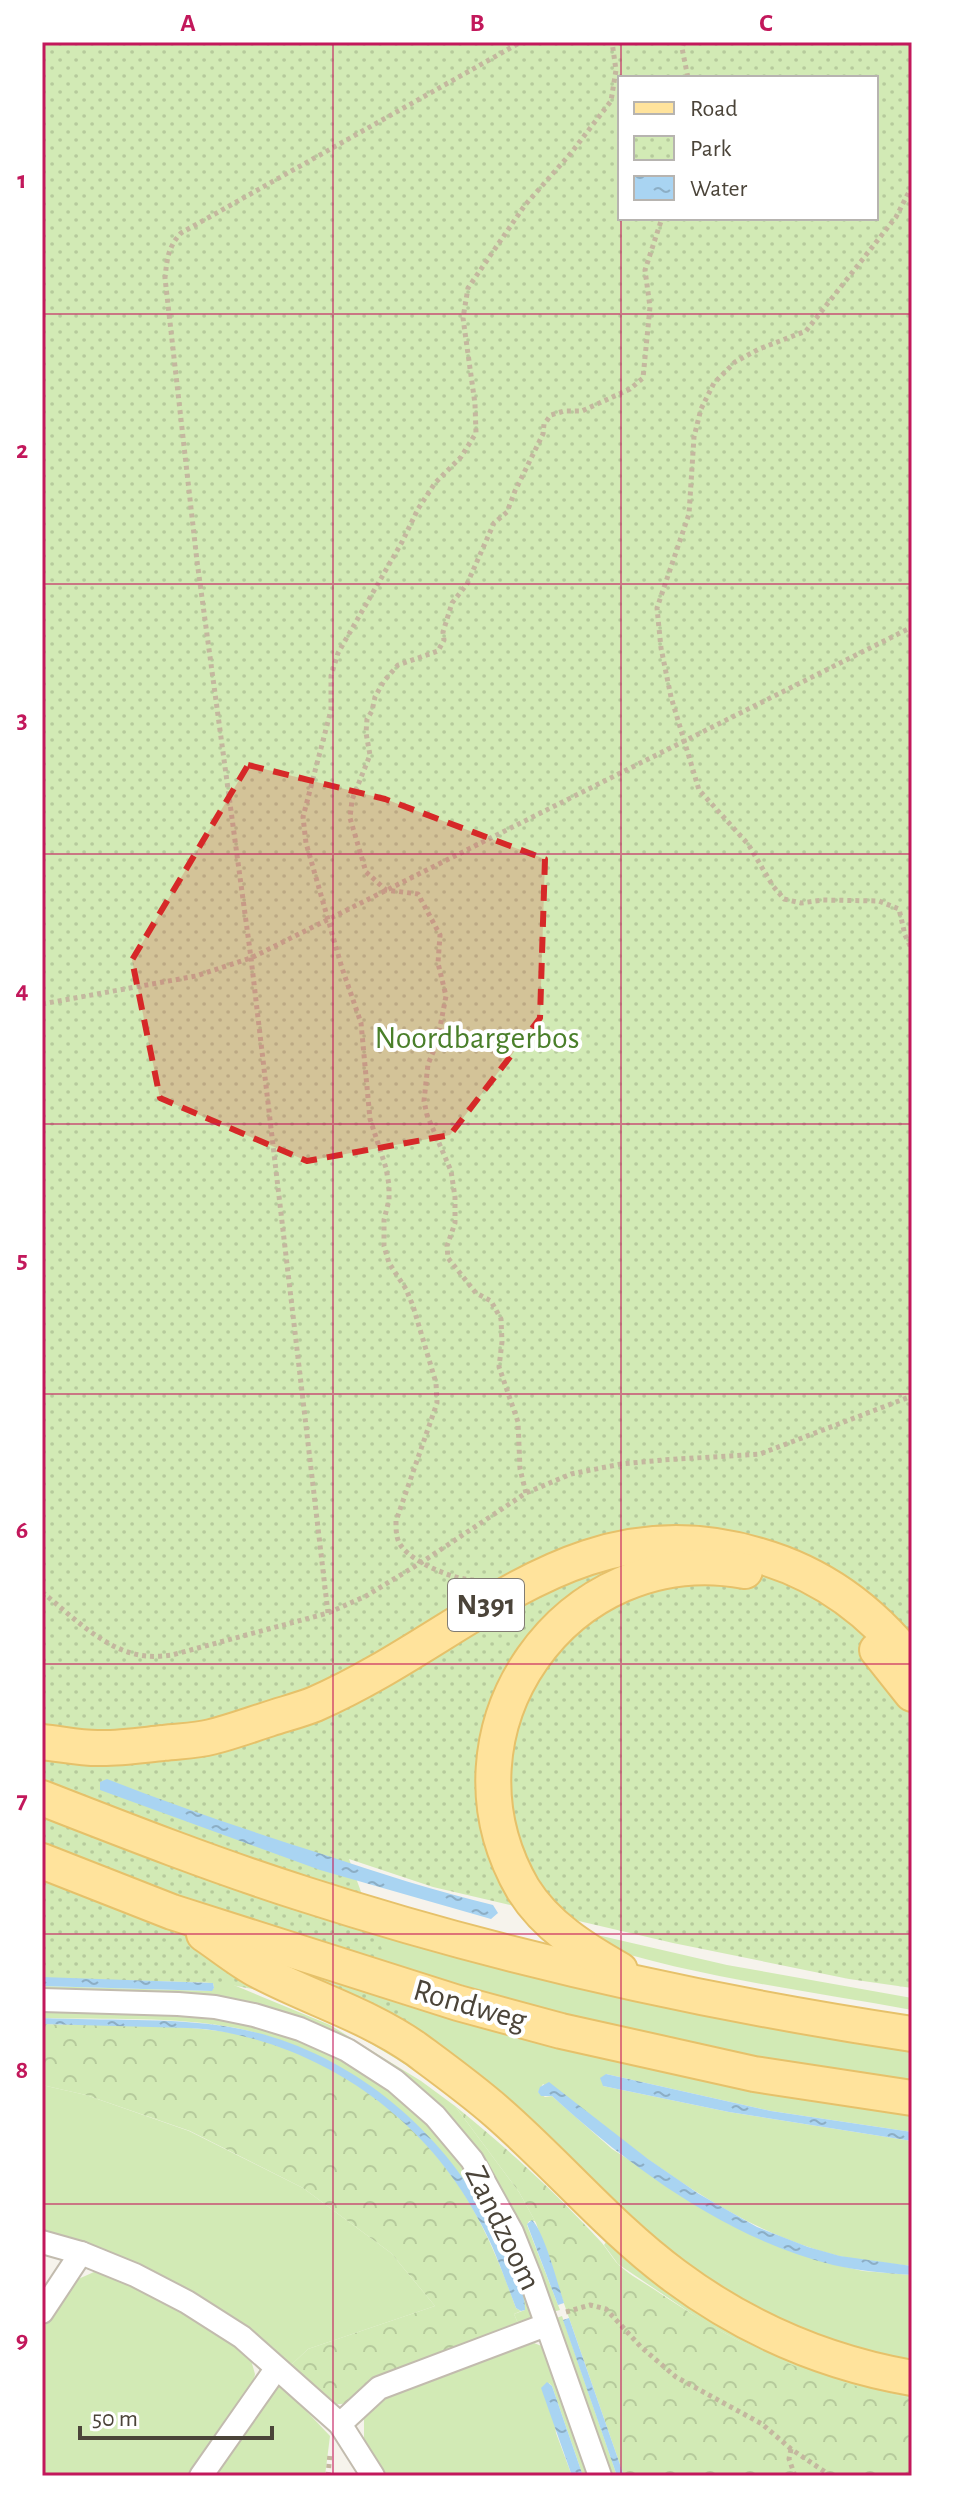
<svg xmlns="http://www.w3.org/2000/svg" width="954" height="2518" font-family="'Alegreya Sans',sans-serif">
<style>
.grass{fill:#d2eab5}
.forest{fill:url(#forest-crowns)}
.park{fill:url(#park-dots);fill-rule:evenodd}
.water{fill:url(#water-ripples)}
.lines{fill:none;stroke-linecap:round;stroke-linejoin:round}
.street-casing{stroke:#c2bbae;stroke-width:26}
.primary-casing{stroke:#e6c16a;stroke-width:38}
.path{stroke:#c4b79f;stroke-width:5;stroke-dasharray:4 4;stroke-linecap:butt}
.street{stroke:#fff;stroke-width:22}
.primary{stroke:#ffe39c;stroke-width:34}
.marked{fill:#d62828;fill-opacity:0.2;stroke:#d62828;stroke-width:6;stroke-dasharray:16 10;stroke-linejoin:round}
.grid{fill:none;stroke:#c2185b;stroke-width:2;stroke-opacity:0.55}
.labels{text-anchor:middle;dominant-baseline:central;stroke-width:8;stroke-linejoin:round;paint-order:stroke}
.shield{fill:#fff;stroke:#817c74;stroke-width:2}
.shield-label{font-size:30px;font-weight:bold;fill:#4b4439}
.park-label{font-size:32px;fill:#4a7f2a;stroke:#fff}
.street-label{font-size:32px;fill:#4b4439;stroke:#fff}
.neatline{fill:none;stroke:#c2185b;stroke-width:3}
.grid-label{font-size:26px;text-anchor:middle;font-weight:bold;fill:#c2185b}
</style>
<defs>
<pattern id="forest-crowns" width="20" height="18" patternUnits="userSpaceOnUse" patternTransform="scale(2)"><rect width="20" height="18" fill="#d2eab5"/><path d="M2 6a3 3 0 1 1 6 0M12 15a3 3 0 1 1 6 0" fill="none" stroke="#b6ca9c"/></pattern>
<pattern id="park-dots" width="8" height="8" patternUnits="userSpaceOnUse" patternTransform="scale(2)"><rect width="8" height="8" fill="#d2eab5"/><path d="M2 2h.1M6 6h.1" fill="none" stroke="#b6ca9c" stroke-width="1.8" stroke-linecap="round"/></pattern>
<pattern id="water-ripples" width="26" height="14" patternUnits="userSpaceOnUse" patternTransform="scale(2)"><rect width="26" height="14" fill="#a9d4f2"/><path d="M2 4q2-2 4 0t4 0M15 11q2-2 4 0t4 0" fill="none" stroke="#8caec5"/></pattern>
</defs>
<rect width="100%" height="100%" fill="#f6f3ec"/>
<!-- grass -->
<g class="grass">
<path d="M42 1818 718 2017 912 2052V2085L709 2049 483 1996 349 1957Z"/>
<path d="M42 1893C173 1945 315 1989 431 2071 507 2125 567 2196 637 2257 714 2326 811 2368 912 2387V2398L869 2391 829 2380 782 2363 743 2343 704 2322 618 2264 604 2245 606 2242C558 2194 510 2142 456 2100 368 2033 268 1989 166 1951L164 1956 330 2025 421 2081 455 2106 519 2192 535 2221H529L527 2225 560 2310 549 2313C538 2281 528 2247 513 2216 456 2104 350 2022 225 2003 165 1994 103 1996 42 1995V1986L211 1991 214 1988 213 1983 205 1982 147 1979 42 1938V1934L71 1946 74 1944V1941L42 1927Z"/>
<path d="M593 1934 727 1965 912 1998V2010C804 1990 692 1977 588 1942Z"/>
<path d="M357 1991 471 2023 912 2113V2132L771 2111 606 2074 603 2086 729 2112 912 2141V2266C888 2263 863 2261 839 2256 725 2228 637 2148 543 2084L538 2092 545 2097 552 2096 612 2149 731 2225 832 2264 863 2271 912 2275V2370L733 2307Z"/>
<path d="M42 2007 206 2014 279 2029 358 2065 428 2121 482 2189 536 2313 527 2325 520 2328 514 2314 525 2310C520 2295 517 2278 510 2264 459 2148 363 2054 236 2028 174 2016 105 2020 42 2018Z"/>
<path d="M42 2085 86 2095 189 2131 303 2188 391 2253 435 2306 308 2349 290 2366 42 2232Z"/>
<path d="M94 2272H100L151 2293 216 2331 251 2360 255 2374 253 2385 190 2476H42V2330L76 2280Z"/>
<path d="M562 2316 617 2476H607L551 2320Z"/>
<path d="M534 2343 549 2349 594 2476H583L552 2386 549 2383 556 2433 572 2476H384L364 2448V2418L382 2396Z"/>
<path d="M279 2382 330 2436 325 2476H213Z"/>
</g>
<!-- forest -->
<g class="forest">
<path d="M42 2024C100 2026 162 2023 219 2031 315 2044 407 2107 459 2186 484 2224 501 2266 516 2308L521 2311 514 2314 520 2328 353 2403 329 2405 290 2366 308 2349 435 2306 391 2253 303 2188 190 2131 86 2095 42 2085Z"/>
<path d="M455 2106C506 2147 557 2194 602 2243 607 2249 611 2256 616 2262 628 2275 647 2284 661 2294 742 2348 815 2382 912 2398V2476H624L536 2223 519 2192Z"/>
</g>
<!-- park -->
<path class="park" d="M42 42H912V1988L849 1979 673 1943 433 1887 349 1859 416 2042 314 2001 221 1983 42 1978ZM620 78H876V218H620Z"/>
<!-- water -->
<g class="water">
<path d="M107 1779C178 1807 250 1831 322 1854 379 1873 435 1891 493 1905L498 1913 491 1919 320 1870 100 1790V1782Z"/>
<path d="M42 1977 213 1983 214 1988 212 1991 42 1986Z"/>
<path d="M42 2018C104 2021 168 2017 230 2027 335 2044 432 2118 483 2210 497 2237 525 2280 525 2310L521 2311 516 2308C505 2280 496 2251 481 2224 430 2124 334 2053 224 2032 200 2027 175 2028 151 2027 115 2026 78 2025 42 2024Z"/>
<path d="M606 2074 771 2111 912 2132V2141L729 2112 603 2086 600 2078Z"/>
<path d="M549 2082 648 2159 699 2194 757 2227 808 2247 840 2256 912 2266V2275C885 2273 859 2271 833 2265 728 2239 631 2168 552 2096H541L538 2092 540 2087Z"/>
<path d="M532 2220C544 2231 558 2284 564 2303L558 2305 527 2224Z"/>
<path d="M569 2318 624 2476H617L563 2320Z"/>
<path d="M547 2382 552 2386 583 2476H572L541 2388Z"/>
</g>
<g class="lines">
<defs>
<g id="street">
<path d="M42 2000 178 2004 215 2007 254 2015 300 2029 347 2050 395 2081 435 2116 472 2160 512 2232 530 2277 600 2476"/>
<path d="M42 2242 81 2253 135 2275 187 2302 242 2337 340 2424 373 2476"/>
<path d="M42 2312 81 2253"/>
<path d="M340 2424 379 2388 546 2325"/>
<path d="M201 2476 276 2369"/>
</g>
<g id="primary">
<path d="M877 1650 912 1694"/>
<path d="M42 1742C62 1744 83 1749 102 1748 122 1748 143 1745 163 1743 179 1741 196 1741 211 1737 231 1732 250 1725 269 1719 284 1714 300 1710 315 1704 468 1637 577 1500 760 1556 822 1574 872 1611 912 1662"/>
<path d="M42 1798C129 1832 216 1866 304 1894 502 1958 706 2003 912 2034"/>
<path d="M42 1861 172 1912 458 2003 561 2031 754 2074 912 2098"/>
<path d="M204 1934C222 1946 240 1961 259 1971 310 1998 368 2015 416 2049 443 2069 472 2090 497 2112 558 2165 610 2228 675 2276 745 2328 826 2363 912 2378"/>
<path d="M620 1970C583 1949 546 1926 523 1889 431 1731 566 1538 745 1571"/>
</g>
</defs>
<!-- street casing -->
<use href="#street" class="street-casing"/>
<!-- primary casing -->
<use href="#primary" class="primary-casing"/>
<!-- path -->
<g class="path">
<path d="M684 42 682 48 688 78"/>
<path d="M912 186 896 217 806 331 759 349 735 362 714 383 701 409 694 437 689 514 657 608 661 648 671 697 699 790 748 844 773 886 784 899 801 903 823 900 879 901 899 909 905 935 912 950"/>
<path d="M42 1004 196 976 251 958 912 627"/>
<path d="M526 1493 520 1469 518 1422 499 1367 502 1342 501 1319 491 1301 476 1293 448 1258 447 1246 455 1223V1197L451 1171 427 1115 424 1101 428 1064 437 1043 446 996 438 963 440 935 418 894 386 890 366 872 350 818 352 800 370 755 366 733 367 719 372 711 375 697 384 681 398 665 438 651 444 640 443 632 452 603 467 584 494 523 507 512 515 491 543 434 544 424 551 415 564 411H582L630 389 643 378 650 307 645 270 662 218"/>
<path d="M474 1580C455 1580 414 1563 402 1547 396 1540 396 1531 396 1521L437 1403 436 1383 413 1306 406 1289 389 1263 384 1246V1220L389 1200V1185L386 1168 370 1119 361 1023 342 968 306 843 303 817 331 710V676L338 653 402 542 418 509 435 483 461 457 476 433 475 404 463 318 468 288 525 205 571 153 611 101 616 70 612 42"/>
<path d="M42 1592C72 1616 107 1653 147 1656 155 1657 164 1656 172 1655L328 1613 366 1596 422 1562 526 1493 571 1474 621 1464 663 1460 760 1454 912 1396"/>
<path d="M328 1613 251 958 197 561 165 278C167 259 168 247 181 233L521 42"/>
<path d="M566 2312 590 2305 606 2309 641 2347 676 2377 762 2424 791 2449 831 2476"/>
<path d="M791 2449 789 2459 795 2476"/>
<path d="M328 2476 330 2453"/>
</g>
<!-- street -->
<use href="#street" class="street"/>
<!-- primary -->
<use href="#primary" class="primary"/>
</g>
<!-- marked area -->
<path class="marked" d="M248 765 385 799 545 859 540 1018 450 1135 307 1161 160 1098 132 960Z"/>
<!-- grid -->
<path class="grid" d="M333 42V2476M621 42V78M621 218V2476M42 314H912M42 584H912M42 854H912M42 1124H912M42 1394H912M42 1664H912M42 1934H912M42 2204H912"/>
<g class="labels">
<!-- shield labels -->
<rect class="shield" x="448" y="1579" width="76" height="52" rx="6"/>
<g class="shield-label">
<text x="486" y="1605">N391</text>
</g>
<!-- park labels -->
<g class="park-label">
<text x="477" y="1038">Noordbargerbos</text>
</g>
<!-- street labels -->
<g class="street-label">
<text transform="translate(470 2005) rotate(16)">Rondweg</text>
<text transform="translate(503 2228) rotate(64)">Zandzoom</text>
</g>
</g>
<!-- border -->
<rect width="954" height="2518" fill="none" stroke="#ffffff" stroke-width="88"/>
<!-- legend -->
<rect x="618" y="76" width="260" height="144" fill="#ffffff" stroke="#b7b4b0" stroke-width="2"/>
<rect x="634" y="102" width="40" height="12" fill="#ffe39c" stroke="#b7b4b0" stroke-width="2"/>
<text x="690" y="116" font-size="24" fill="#4b4439">Road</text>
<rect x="634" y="136" width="40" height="24" fill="url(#park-dots)" stroke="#b7b4b0" stroke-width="2"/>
<text x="690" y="156" font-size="24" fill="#4b4439">Park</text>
<rect x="634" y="176" width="40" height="24" fill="url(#water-ripples)" stroke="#b7b4b0" stroke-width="2"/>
<text x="690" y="196" font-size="24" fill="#4b4439">Water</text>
<!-- scale -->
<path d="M80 2426v12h192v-12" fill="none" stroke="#4b4439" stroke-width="4"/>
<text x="92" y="2426" font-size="24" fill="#4b4439" stroke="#ffffff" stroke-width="6" paint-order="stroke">50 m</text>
<rect x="44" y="44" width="866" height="2430" class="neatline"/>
<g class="grid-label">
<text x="188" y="31">A</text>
<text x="477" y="31">B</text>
<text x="766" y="31">C</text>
<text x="22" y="188">1</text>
<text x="22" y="458">2</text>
<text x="22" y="728">3</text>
<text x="22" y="998">4</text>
<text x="22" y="1268">5</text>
<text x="22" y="1538">6</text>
<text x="22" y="1808">7</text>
<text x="22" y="2078">8</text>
<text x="22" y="2348">9</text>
</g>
</svg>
